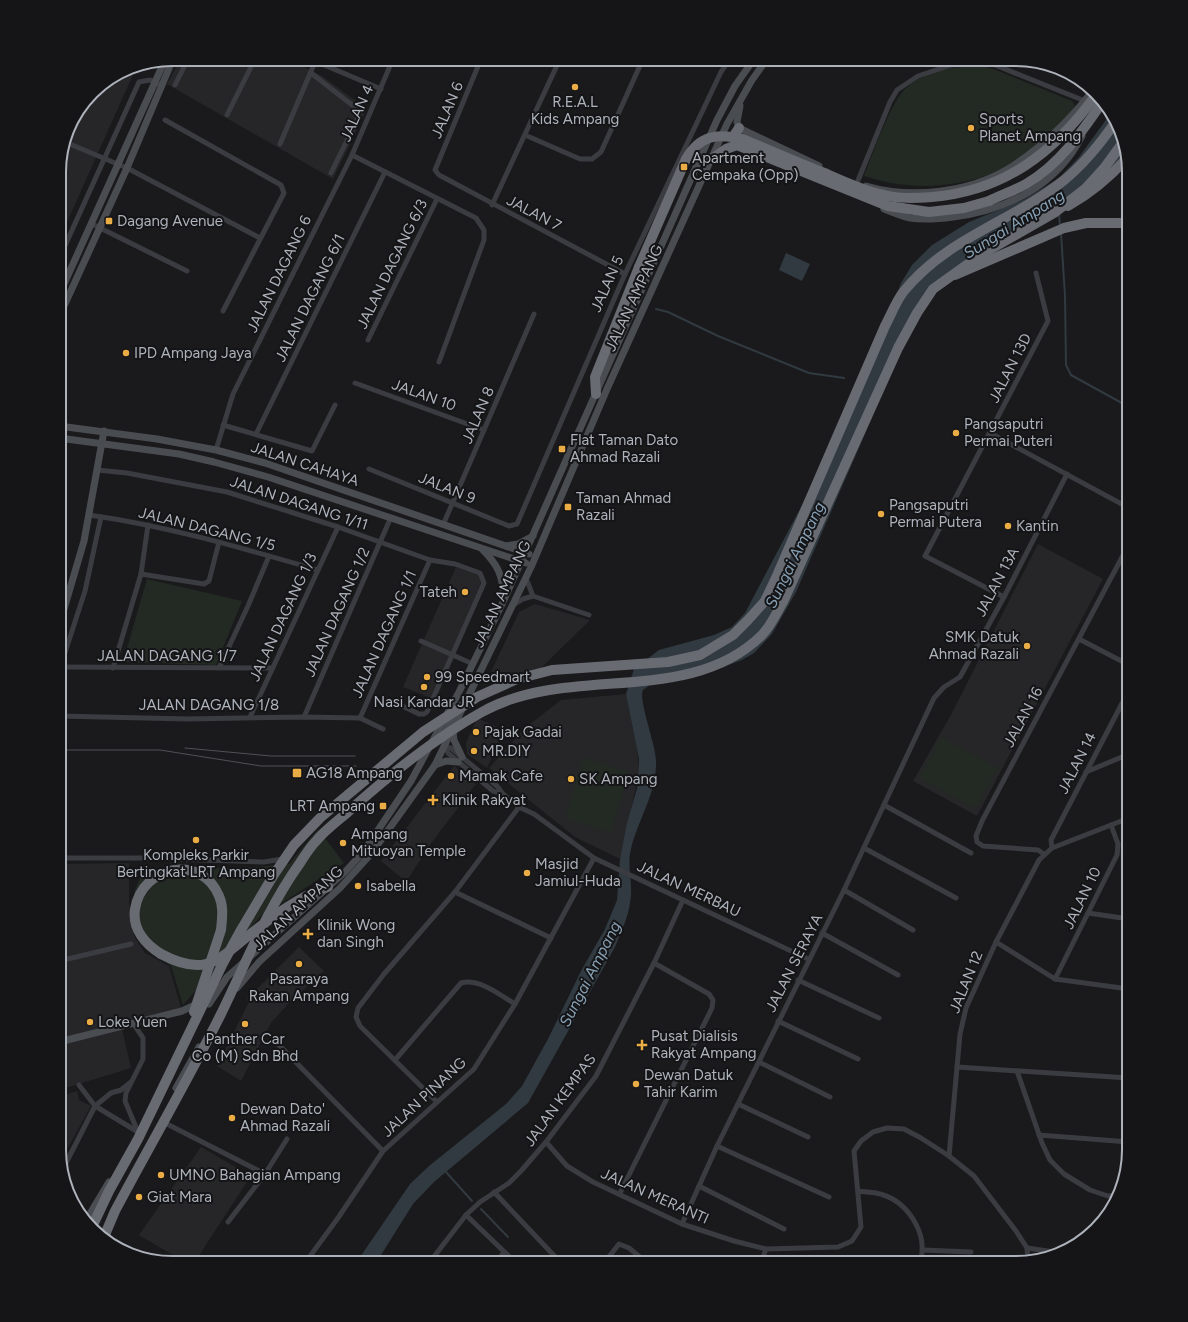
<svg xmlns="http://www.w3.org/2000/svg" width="1188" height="1322" font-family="Figtree,sans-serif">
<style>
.built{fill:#262629}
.green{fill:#222a23}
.water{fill:#303a40}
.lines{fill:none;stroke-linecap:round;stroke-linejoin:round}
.stream{stroke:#303a40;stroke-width:2}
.street{stroke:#3b3c41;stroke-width:5}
.secondary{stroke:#494c51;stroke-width:7}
.highway{stroke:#686b72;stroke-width:10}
.tram{stroke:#4e5156;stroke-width:1}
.highway-bridge{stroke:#686b72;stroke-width:10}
.poi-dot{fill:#eaac45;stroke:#151517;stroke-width:1.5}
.labels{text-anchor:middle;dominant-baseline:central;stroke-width:4;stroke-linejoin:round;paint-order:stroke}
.poi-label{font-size:15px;fill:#adb2bb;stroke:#151517;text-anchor:start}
.street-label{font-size:15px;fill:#adb2bb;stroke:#151517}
.water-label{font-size:16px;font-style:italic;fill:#87a0b4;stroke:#151517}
.rim{fill:none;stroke:#adb2bb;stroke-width:2}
</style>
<rect width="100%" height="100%" fill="#1a1a1c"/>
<!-- built -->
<g class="built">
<path d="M180 59H289L322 76 367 109 333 179 167 84Z"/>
<path d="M129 67 136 68 59 240V164L71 122 97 87Z"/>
<path d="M1038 544 1103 579 977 816 913 781 952 713Z"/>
<path d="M456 567 478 575 481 583 431 698 403 687Z"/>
<path d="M535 604 590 620 535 674 491 672 519 612Z"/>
<path d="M626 694 637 749 639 773 620 859 575 837 489 768 525 728 561 700Z"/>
<path d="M477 718 504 730 487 768 467 754 466 743Z"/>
<path d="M454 766 476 784 429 846 408 879 404 880 381 861Z"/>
<path d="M129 863V902L134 936 145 953 169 966 183 1015 122 1029 131 1068 59 1090V864Z"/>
<path d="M299 947 324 971 287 1005 271 1023 241 1081 217 1066 249 1002 247 999Z"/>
<path d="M77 1091 79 1100 91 1106 61 1160 59 1097Z"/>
<path d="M201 1147 251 1176 194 1263H186L139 1235Z"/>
</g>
<!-- green -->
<g class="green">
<path d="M959 67H987L996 70 1072 101 1075 106C1066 121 1050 135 1037 145 1029 151 1021 159 1012 164 967 189 912 192 864 176 872 156 891 101 906 88 920 75 941 68 959 67Z"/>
<path d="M147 579 242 601 216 665 123 662Z"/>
<path d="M941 737 998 768 976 809 919 778Z"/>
<path d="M583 757 629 772 611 833 565 818Z"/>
<path d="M318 829 344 863 260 917 183 1005 171 966 145 948 137 936 132 910 135 890 144 869 255 867 289 864Z"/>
</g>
<!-- water -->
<g class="water">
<path d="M1111 113 1123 135 1127 157C1102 183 1083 206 1049 218L934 289 906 340 796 592 772 634 754 653 742 660 718 669 651 684 643 690C638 700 656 745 656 761 657 793 638 819 631 849 627 864 632 879 631 895 630 913 622 930 615 947L528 1103 434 1182 413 1204 376 1263H356L410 1184 429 1166 506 1104 522 1086 549 1037 581 971 605 929 617 900 620 859 627 823 638 785 639 759 626 694 634 669 659 650 714 635 732 627 745 613 858 399 901 283 912 265 932 245 969 222 1025 199 1059 178 1079 157Z"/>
<path d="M786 253 810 264 802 281 779 270Z"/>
</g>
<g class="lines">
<!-- stream -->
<g class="stream">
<path d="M1059 214 1060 225"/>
<path d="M1061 233 1065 296 1066 365 1071 375 1129 407"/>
<path d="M656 309 668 312 718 336 809 373 844 378"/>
<path d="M446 1172 472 1201"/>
<path d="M481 1209 508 1237"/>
</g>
<!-- street -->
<g class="street">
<path d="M310 59 381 89"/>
<path d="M481 59 435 170 439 175 625 274"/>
<path d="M311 73 356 108 359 114 357 120 331 173"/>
<path d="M175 85 188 59"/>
<path d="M227 115 255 59"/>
<path d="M165 120 281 185 284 193 223 311"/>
<path d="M525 135 580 159H592L601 152 643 59"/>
<path d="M65 142 127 168 260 238"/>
<path d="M280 144 315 62"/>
<path d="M352 155 476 218 484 230V240L439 362"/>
<path d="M857 183 890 102 897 90 918 76 951 65 981 62 995 65 1085 101"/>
<path d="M492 205 560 59"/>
<path d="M92 224 187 271"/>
<path d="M59 259 139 82 150 80 162 86"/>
<path d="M368 340 437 199"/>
<path d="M355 383 484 430"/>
<path d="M223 425 312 451 335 405"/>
<path d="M990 433 1129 508"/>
<path d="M256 434 385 172"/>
<path d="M216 450 233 394 352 155 393 59"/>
<path d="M369 469 509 526 517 524 625 274 721 72 730 59"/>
<path d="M97 470 127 473 227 492 338 527 430 560 455 564 480 573 484 583 427 712 424 714H419L394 702"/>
<path d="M89 515C167 526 242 548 318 570"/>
<path d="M443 525 534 314"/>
<path d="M141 574 204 584 209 581 219 542"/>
<path d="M526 578 533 596 589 615"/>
<path d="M1004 597 925 556 1048 321 1036 273"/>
<path d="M512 606 523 599 533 596"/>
<path d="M1079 639 1129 665"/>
<path d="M421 641 473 664"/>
<path d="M61 667 273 668"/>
<path d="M113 668 141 574 148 525"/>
<path d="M219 668 248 606 269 556"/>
<path d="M59 671 85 591 101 517"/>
<path d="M59 716 188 719 304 717 360 718 383 729"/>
<path d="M250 717 338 527"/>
<path d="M304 717 391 517"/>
<path d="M360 718 430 560"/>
<path d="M446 747 451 748 497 786 503 794 519 807 534 814 594 858 808 959"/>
<path d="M446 747 448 753 493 791 502 794"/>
<path d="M1086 772 1129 754"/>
<path d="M884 805 971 853"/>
<path d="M864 848 956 898"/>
<path d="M1052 848 1051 840 1129 690"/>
<path d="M1044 854 1038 850 983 846 977 842 976 836 982 821 1129 544"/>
<path d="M59 858H145L264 862 282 859"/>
<path d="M844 890 913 930"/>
<path d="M455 892 551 938"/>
<path d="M1088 913 1129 919"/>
<path d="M822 933 898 975"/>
<path d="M996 942 1055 979 1129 989"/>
<path d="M59 961 131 944"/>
<path d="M1055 979 1117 855 1118 844 1111 825"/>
<path d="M798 980 879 1018"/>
<path d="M778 1021 858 1059"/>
<path d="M133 1023 143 1038V1059L126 1093 125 1101 138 1132"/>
<path d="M274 1040 383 1151"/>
<path d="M395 1060 461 983C479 978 500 995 515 1004"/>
<path d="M759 1062 830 1097"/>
<path d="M957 1067 1129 1078"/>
<path d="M1017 1071 1042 1143 1050 1160 1064 1174 1090 1190 1108 1196 1119 1195"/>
<path d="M79 1085 95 1106 138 1132"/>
<path d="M437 1102 360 1026 356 1017 358 1008 384 974 455 892 519 807"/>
<path d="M738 1104 808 1137"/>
<path d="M163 1122 265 1174"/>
<path d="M1039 1135 1129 1142"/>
<path d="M546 1142 567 1166 593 1182 682 1224 734 1241 766 1249 838 1247 852 1241 861 1227 854 1151 861 1141 873 1132 887 1128 904 1129 921 1138 949 1156 974 1176 1016 1231 1027 1248 1028 1261"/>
<path d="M717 1146 829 1197"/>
<path d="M949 1156 960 1034 966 1008 996 942 1039 860 1052 848 1129 818"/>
<path d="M62 1171 95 1106 111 1093 121 1090 131 1082"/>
<path d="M699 1186 784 1229"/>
<path d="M858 1191C864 1192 870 1192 876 1193 907 1199 929 1233 920 1263"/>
<path d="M494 1192 561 1263"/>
<path d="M620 1193 712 1008 713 1000 709 994 654 963"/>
<path d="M466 1215 516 1263"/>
<path d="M228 1222 265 1174 287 1139"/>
<path d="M682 1224 717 1146 844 890 934 698 944 687 960 677 1004 597 1067 474"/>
<path d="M1027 1248 1061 1253"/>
<path d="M923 1250 971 1252"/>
<path d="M305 1263 338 1218 383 1151 474 1069 515 1004 594 858"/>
<path d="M429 1263 466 1215 480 1202 509 1183 521 1171 546 1142 596 1076 654 963 683 900"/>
<path d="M496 1263 504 1252"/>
<path d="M604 1263 619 1244 629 1248 647 1263"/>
<path d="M761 1263 766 1249"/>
</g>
<!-- secondary -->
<g class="secondary">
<path d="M740 106 737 122 739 128 819 166"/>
<path d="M866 186C911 199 967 193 1008 169 1040 149 1068 122 1091 93"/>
<path d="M884 209C892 212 901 216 910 218 923 220 939 219 953 217 1006 210 1057 186 1082 136"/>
<path d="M59 295 165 60"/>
<path d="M59 317 127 168 173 59"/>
<path d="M59 426 157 439 216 450 265 463 529 554"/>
<path d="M59 438 179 454 214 462 268 477 526 563"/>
<path d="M506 546 518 544 533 536"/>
<path d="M482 549C498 565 502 574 504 597"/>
<path d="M59 626 84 541 104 431"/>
<path d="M453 732 454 740 462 757"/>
<path d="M444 735 456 710"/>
<path d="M435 765 446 761 458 762"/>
<path d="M237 988 259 962 340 888 371 854 435 765 532 565 607 389 727 124 752 80 767 59"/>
<path d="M209 1004 227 977 345 872 364 851 411 781 458 694 504 600 717 120 735 86 754 59"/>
<path d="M59 1042 182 1011 197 1004"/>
<path d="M176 1088 199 1047"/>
<path d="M85 1222 109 1182"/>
</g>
<!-- highway -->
<g class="highway">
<path d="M737 145 735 134 739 128"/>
<path d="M710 160 726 149 737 145 888 206 929 212 964 208 989 201"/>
<path d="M1068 206C1091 193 1110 177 1127 158"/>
<path d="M955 275 1064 228 1086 223H1129"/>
<path d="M596 394 595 377 639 267"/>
<path d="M161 954C210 980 220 956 257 929 276 914 304 894 328 887"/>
</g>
<!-- tram -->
<g class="tram">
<path d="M185 748 271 756H355"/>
<path d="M59 750H160L261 766H356"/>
</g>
<!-- highway-bridge -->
<g class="highway-bridge">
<path d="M989 201C1001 195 1014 191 1026 184 1059 165 1082 132 1103 101"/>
<path d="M639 267 686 159C700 135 717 133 743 139 771 151 799 163 827 174 845 182 864 191 884 195 899 199 916 198 932 197 1004 191 1054 153 1096 95"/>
<path d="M161 954C145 944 132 929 135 909 142 865 202 854 219 896 224 907 222 919 221 930L194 1012"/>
<path d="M92 1227 109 1191 138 1139 223 963 241 930 273 876 294 845 320 818 423 732 477 697 517 679 552 670 668 662 700 655 733 635 748 620 765 601 776 578 885 326C891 315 896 301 904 291 947 238 1011 222 1063 181 1084 164 1101 143 1116 121"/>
<path d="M104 1237 115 1211C150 1145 188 1080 221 1014 246 963 267 909 300 863 305 855 310 847 317 840 326 829 339 820 349 811 388 776 437 737 482 712 569 663 688 708 762 635 771 626 777 612 783 602L898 348 917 313 933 289 982 254 1054 213 1085 189 1105 167 1124 141"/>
</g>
</g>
<!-- markers -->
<g class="poi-dot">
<circle cx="575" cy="87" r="4"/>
<circle cx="971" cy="128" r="4"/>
<rect x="680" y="163" width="8" height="8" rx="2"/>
<rect x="105" y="217" width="8" height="8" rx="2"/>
<circle cx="126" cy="353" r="4"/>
<circle cx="956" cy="433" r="4"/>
<rect x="558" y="445" width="8" height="8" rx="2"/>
<rect x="564" y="503" width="8" height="8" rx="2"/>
<circle cx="881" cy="514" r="4"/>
<circle cx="1008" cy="526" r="4"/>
<circle cx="465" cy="592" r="4"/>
<circle cx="1027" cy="646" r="4"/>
<circle cx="427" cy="677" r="4"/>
<circle cx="424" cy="687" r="4"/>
<circle cx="476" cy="732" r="4"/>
<circle cx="474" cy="751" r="4"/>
<rect x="292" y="768" width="10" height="10" rx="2"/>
<circle cx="451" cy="776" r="4"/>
<circle cx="571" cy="779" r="4"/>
<path d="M431 794h4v4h4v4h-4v4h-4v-4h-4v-4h4z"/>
<rect x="379" y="802" width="8" height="8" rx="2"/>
<circle cx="196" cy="840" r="4"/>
<circle cx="343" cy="843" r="4"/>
<circle cx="527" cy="873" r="4"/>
<circle cx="358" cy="886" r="4"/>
<path d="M306 928h4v4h4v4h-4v4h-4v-4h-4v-4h4z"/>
<circle cx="299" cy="964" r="4"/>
<circle cx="90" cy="1022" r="4"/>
<circle cx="245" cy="1024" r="4"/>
<path d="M640 1039h4v4h4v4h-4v4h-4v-4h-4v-4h4z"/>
<circle cx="636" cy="1084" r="4"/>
<circle cx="232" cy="1118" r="4"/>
<circle cx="161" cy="1175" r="4"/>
<circle cx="139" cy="1197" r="4"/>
</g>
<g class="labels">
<!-- poi labels -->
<g class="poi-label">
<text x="575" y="102" text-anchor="middle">R.E.A.L<tspan x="575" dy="17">Kids Ampang</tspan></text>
<text x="979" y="119">Sports<tspan x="979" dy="17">Planet Ampang</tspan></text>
<text x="692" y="158">Apartment<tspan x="692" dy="17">Cempaka (Opp)</tspan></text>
<text x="117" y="221">Dagang Avenue</text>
<text x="134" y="353">IPD Ampang Jaya</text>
<text x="964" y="424">Pangsaputri<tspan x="964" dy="17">Permai Puteri</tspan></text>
<text x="570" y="440">Flat Taman Dato<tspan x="570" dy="17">Ahmad Razali</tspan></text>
<text x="576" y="498">Taman Ahmad<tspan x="576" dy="17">Razali</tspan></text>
<text x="889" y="505">Pangsaputri<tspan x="889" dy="17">Permai Putera</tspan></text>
<text x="1016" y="526">Kantin</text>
<text x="457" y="592" text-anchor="end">Tateh</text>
<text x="1019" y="637" text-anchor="end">SMK Datuk<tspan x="1019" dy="17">Ahmad Razali</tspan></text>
<text x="435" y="677">99 Speedmart</text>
<text x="424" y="702" text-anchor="middle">Nasi Kandar JR</text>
<text x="484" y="732">Pajak Gadai</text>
<text x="482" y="751">MR.DIY</text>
<text x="306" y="773">AG18 Ampang</text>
<text x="459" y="776">Mamak Cafe</text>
<text x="579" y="779">SK Ampang</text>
<text x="442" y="800">Klinik Rakyat</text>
<text x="375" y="806" text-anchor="end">LRT Ampang</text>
<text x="351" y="834">Ampang<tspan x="351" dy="17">Mituoyan Temple</tspan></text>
<text x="196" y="855" text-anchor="middle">Kompleks Parkir<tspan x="196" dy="17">Bertingkat LRT Ampang</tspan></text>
<text x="535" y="864">Masjid<tspan x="535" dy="17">Jamiul-Huda</tspan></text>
<text x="366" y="886">Isabella</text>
<text x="317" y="925">Klinik Wong<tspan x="317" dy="17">dan Singh</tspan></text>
<text x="299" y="979" text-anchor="middle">Pasaraya<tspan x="299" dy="17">Rakan Ampang</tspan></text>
<text x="98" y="1022">Loke Yuen</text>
<text x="651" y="1036">Pusat Dialisis<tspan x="651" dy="17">Rakyat Ampang</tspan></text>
<text x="245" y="1039" text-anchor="middle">Panther Car<tspan x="245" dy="17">Co (M) Sdn Bhd</tspan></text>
<text x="644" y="1075">Dewan Datuk<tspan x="644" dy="17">Tahir Karim</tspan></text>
<text x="240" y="1109">Dewan Dato'<tspan x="240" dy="17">Ahmad Razali</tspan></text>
<text x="169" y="1175">UMNO Bahagian Ampang</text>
<text x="147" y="1197">Giat Mara</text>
</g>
<!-- street labels -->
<g class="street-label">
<text transform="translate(447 110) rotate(-67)">JALAN 6</text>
<text transform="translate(357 113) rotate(-66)">JALAN 4</text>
<text transform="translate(534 213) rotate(28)">JALAN 7</text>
<text transform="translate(392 264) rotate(-64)">JALAN DAGANG 6/3</text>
<text transform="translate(279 274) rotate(-64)">JALAN DAGANG 6</text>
<text transform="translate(607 284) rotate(-66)">JALAN 5</text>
<text transform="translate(310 298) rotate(-64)">JALAN DAGANG 6/1</text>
<text transform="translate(634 298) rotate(-65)">JALAN AMPANG</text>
<text transform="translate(1010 368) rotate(-63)">JALAN 13D</text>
<text transform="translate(424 395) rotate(20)">JALAN 10</text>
<text transform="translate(478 415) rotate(-67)">JALAN 8</text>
<text transform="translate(305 464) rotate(18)">JALAN CAHAYA</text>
<text transform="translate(447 488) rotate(22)">JALAN 9</text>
<text transform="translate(299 503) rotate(18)">JALAN DAGANG 1/11</text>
<text transform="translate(207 529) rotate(14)">JALAN DAGANG 1/5</text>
<text transform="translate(997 582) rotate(-62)">JALAN 13A</text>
<text transform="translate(502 594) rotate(-65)">JALAN AMPANG</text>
<text transform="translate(337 612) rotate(-66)">JALAN DAGANG 1/2</text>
<text transform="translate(283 617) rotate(-65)">JALAN DAGANG 1/3</text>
<text transform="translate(384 634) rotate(-66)">JALAN DAGANG 1/1</text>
<text x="167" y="656">JALAN DAGANG 1/7</text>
<text x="209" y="705">JALAN DAGANG 1/8</text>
<text transform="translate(1023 717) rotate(-62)">JALAN 16</text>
<text transform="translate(1077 763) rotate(-63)">JALAN 14</text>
<text transform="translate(689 889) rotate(25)">JALAN MERBAU</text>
<text transform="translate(1082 898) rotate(-64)">JALAN 10</text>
<text transform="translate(298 908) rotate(-43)">JALAN AMPANG</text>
<text transform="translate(794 963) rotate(-63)">JALAN SERAYA</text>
<text transform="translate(966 982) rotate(-68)">JALAN 12</text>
<text transform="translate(424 1097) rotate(-43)">JALAN PINANG</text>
<text transform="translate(560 1100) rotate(-54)">JALAN KEMPAS</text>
<text transform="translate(655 1196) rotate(24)">JALAN MERANTI</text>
</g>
<!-- water labels -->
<g class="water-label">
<text transform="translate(1014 224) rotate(-32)">Sungai Ampang</text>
<text transform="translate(795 555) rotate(-64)">Sungai Ampang</text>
<text transform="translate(590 974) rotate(-63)">Sungai Ampang</text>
</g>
</g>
<!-- crop -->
<path d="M0 0H1188V1322H0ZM172 66H1016A106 106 0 0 1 1122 172V1150A106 106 0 0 1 1016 1256H172A106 106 0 0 1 66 1150V172A106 106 0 0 1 172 66Z" fill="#151517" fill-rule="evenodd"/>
<path class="rim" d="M172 66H1016A106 106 0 0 1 1122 172V1150A106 106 0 0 1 1016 1256H172A106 106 0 0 1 66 1150V172A106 106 0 0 1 172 66Z"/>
</svg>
